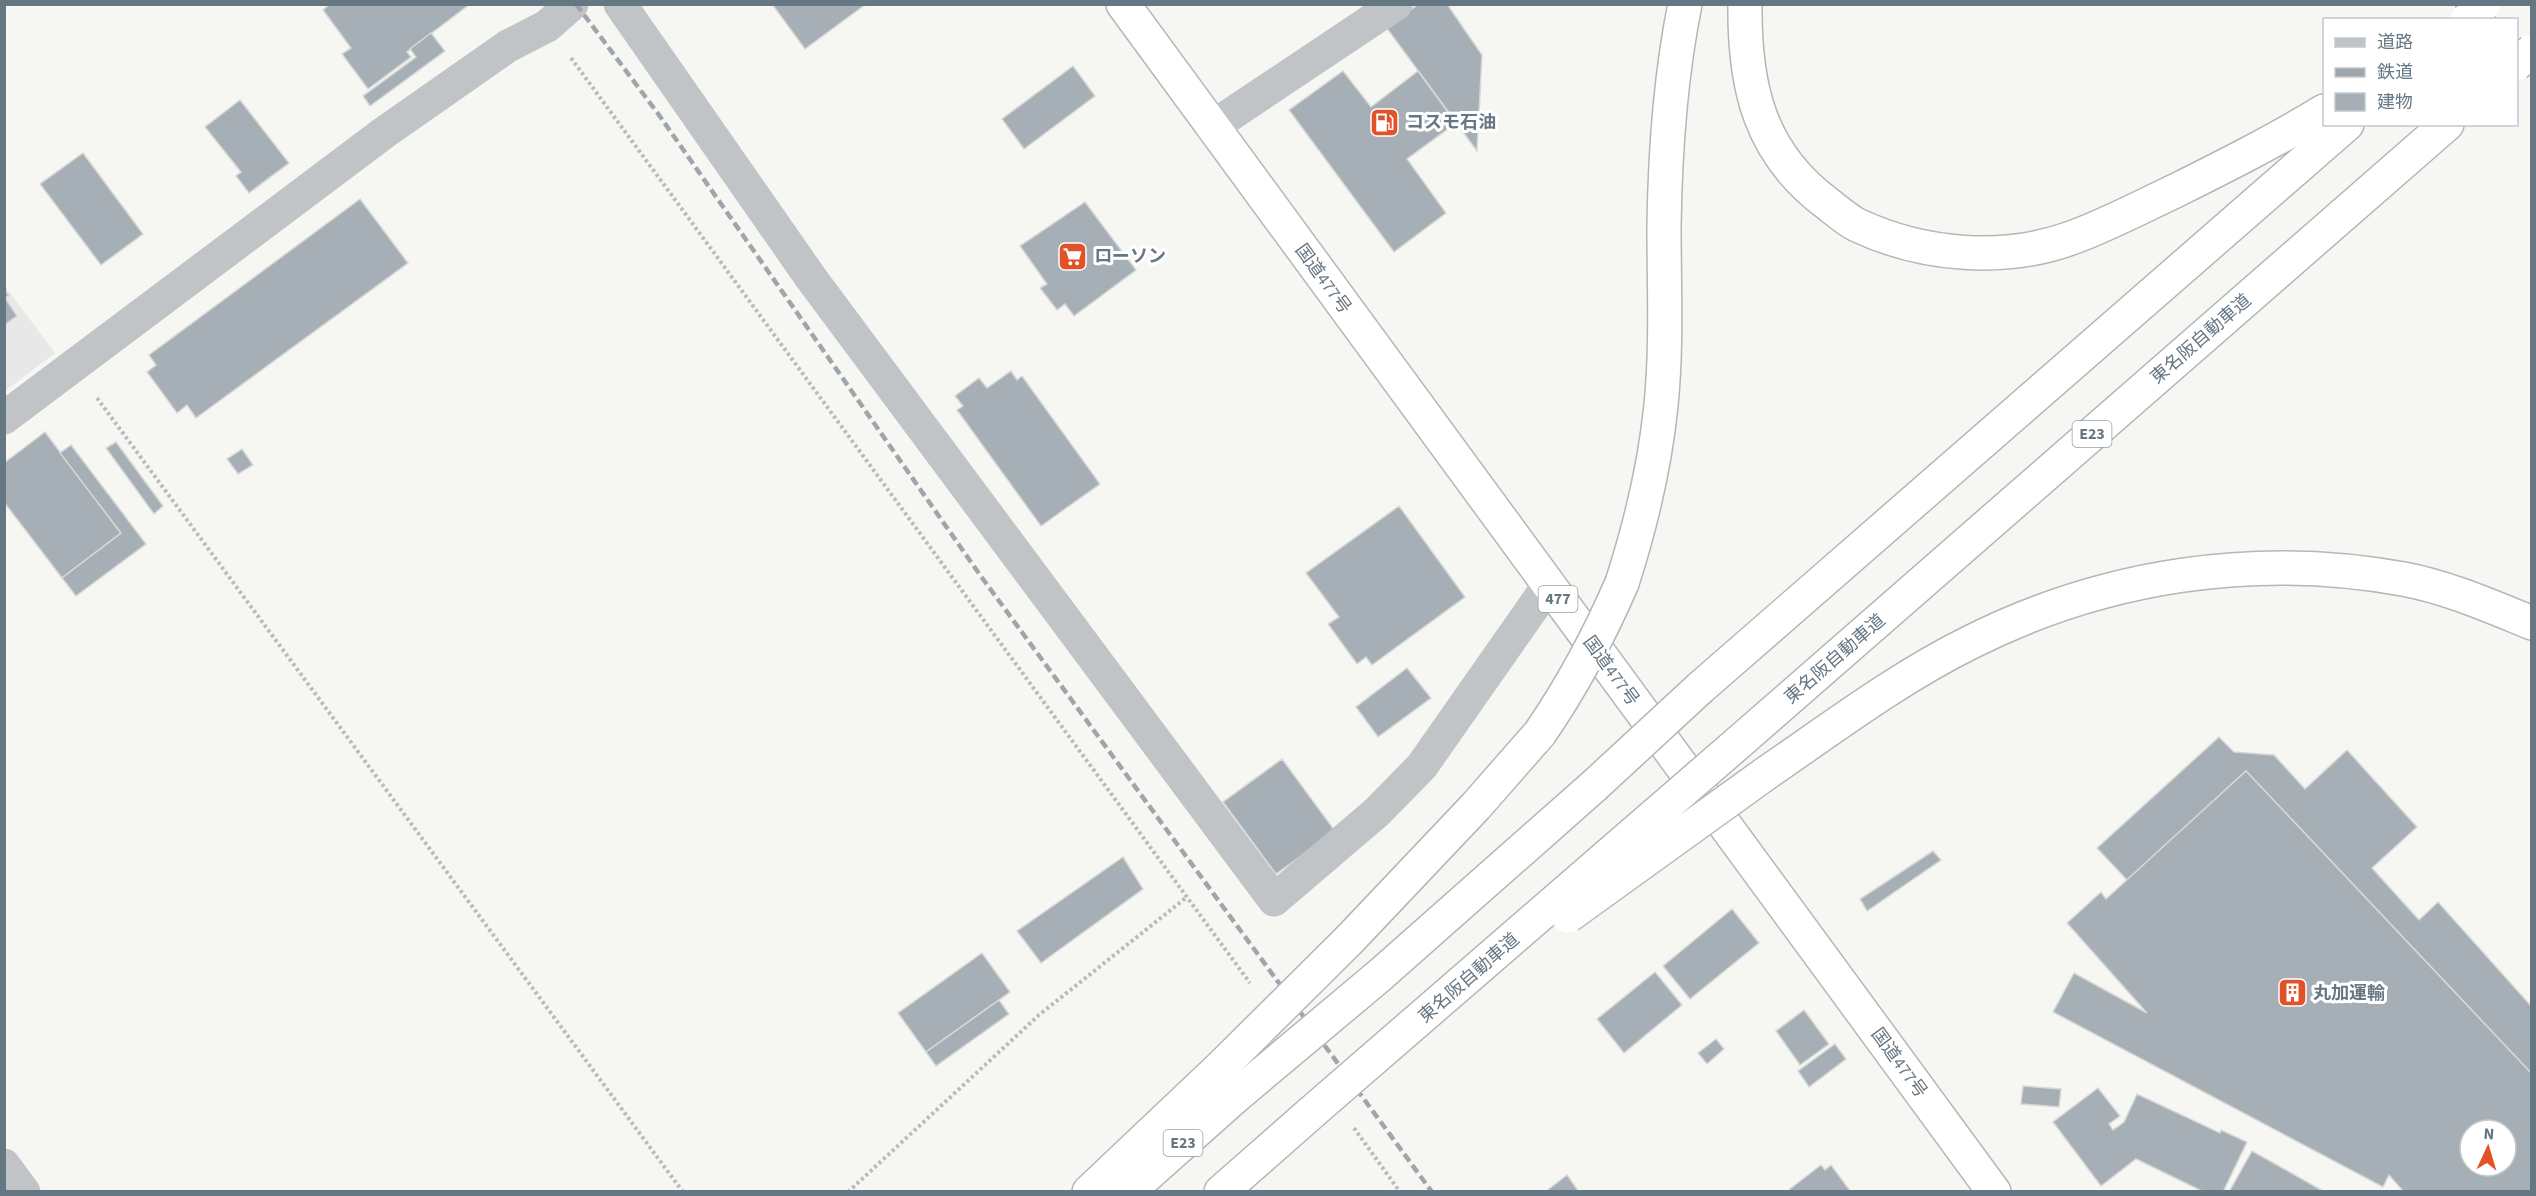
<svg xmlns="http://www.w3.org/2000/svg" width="2536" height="1196" font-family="'Source Sans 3','Noto Sans JP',sans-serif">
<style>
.built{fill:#e7e8e7}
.building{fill:#a6afb5;stroke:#d8d8d6;stroke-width:1.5;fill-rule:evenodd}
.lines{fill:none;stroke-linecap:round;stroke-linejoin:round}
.highway-casing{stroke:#b3b7ba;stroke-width:36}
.path{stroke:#b8bbbe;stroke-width:4;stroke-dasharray:3 3;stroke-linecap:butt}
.street{stroke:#c0c4c7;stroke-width:33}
.highway{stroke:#fff;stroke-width:33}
.rail{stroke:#9fa6ab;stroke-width:4.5;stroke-dasharray:9 4.5;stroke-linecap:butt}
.highway-bridge-casing{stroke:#b3b7ba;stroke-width:36;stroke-linecap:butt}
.highway-bridge{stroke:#fff;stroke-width:33}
.labels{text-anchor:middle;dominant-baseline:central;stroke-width:6;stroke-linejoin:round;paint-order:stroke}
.shield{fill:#fff;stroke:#94a0a9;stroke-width:1.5}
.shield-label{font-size:16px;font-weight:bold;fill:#667784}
.poi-label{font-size:18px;font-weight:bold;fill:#667784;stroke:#fff;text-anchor:start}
.street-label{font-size:18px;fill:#667784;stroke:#fff}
</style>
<rect width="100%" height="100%" fill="#f6f6f3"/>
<!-- built -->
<path class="built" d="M4 285 55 353 5 391H4Z"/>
<!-- building -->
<g class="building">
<path d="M330 4H470L407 52 411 57 368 89 342 54 351 48 323 10Z"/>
<path d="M772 4H866L805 49Z"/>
<path d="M1419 4H1447L1482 55 1477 151 1386 27Z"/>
<path d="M431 33 445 51 370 106 363 96 416 57 410 49Z"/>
<path d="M1073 66 1095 96 1024 149 1002 119Z"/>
<path d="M1343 71 1371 107 1418 71 1456 123 1407 159 1446 213 1394 252 1289 110Z"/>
<path d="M240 100 289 163 249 193 236 176 241 172 205 127Z"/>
<path d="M83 153 143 234 101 265 40 184Z"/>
<path d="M360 199 408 263 196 418 187 405 177 413 147 372 156 365 149 355Z"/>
<path d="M1085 202 1136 270 1074 316 1065 304 1057 310 1040 288 1047 284 1020 246Z"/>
<path d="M4 290 9 295 5 298 17 316 4 325Z"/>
<path d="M1011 371 1017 380 1022 376 1100 484 1041 526 957 410 963 406 955 396 979 378 987 388Z"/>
<path d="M45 432 121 533 62 578 4 502V463Z"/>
<path d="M116 442 163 506 154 514 106 448Z"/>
<path d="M71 445 146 544 76 596 62 578 121 533 60 453Z"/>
<path d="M242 449 253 465 238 474 227 459Z"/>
<path d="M1399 506 1465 597 1372 665 1366 657 1357 664 1328 624 1339 617 1306 573Z"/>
<path d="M1407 668 1431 698 1378 737 1356 707Z"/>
<path d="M2219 737 2234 752 2274 755 2305 789 2347 750 2417 827 2372 868 2419 920 2438 902 2532 1007V1074L2246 771 2127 880 2097 848Z"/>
<path d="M1282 759 1335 831 1276 874 1223 802Z"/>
<path d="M2246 771 2532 1074V1192H2404L2389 1175 2383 1187 2053 1012 2074 973 2147 1013 2067 923 2101 892 2106 899ZM2470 1130H2506V1166H2470Z"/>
<path d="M1933 851 1941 860 1867 911 1860 899Z"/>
<path d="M1123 857 1143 889 1041 963 1017 931Z"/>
<path d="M1732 909 1759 943 1690 999 1663 966Z"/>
<path d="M982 953 1010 992 926 1052 898 1013Z"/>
<path d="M1655 972 1682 1005 1624 1053 1597 1019Z"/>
<path d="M999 1000 1009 1014 936 1066 926 1052Z"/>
<path d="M1804 1010 1829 1044 1800 1065 1776 1031Z"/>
<path d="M1716 1039 1724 1049 1707 1064 1698 1053Z"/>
<path d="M1835 1044 1846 1059 1809 1087 1798 1071Z"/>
<path d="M2023 1086 2061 1089 2059 1107 2021 1104Z"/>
<path d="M2098 1088 2120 1116 2109 1124 2113 1130 2124 1122 2137 1094 2220 1133 2221 1130 2247 1142 2223 1192H2204L2136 1159 2101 1186 2053 1122Z"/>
<path d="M2252 1151 2325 1192H2229Z"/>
<path d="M1821 1165 1825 1170 1831 1165 1851 1192H1786Z"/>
<path d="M1567 1175 1579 1192H1545Z"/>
</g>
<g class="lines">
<defs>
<g id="highway">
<path d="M1123 4 1994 1192"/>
<path d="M1745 4C1744 86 1759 153 1828 204 1837 211 1847 220 1857 225 1923 256 2005 263 2074 237 2109 224 2143 206 2177 190 2227 165 2277 140 2324 111"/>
<path d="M1622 583C1641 524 1655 466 1661 405 1667 346 1664 286 1664 227 1665 152 1670 78 1685 4"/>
<path d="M1700 688 2347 124"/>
<path d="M1738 743 2447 124"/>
<path d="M1765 774C1832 728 1898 678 1971 642 2104 575 2257 552 2403 579 2447 587 2490 606 2532 623"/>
<path d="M1350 939 1476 806 1540 733"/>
<path d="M1379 976 1594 786"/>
<path d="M1089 1192 1221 1067"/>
<path d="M1128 1192 1237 1095"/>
<path d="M1221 1192 1312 1112"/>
</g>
</defs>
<!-- highway casing -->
<use href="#highway" class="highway-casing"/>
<!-- path -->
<g class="path">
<path d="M571 58 1250 983"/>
<path d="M97 398 683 1192"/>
<path d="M1354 1128 1400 1192"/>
<path d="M848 1192 1039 1015 1187 897"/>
</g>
<!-- street -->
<g class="street">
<path d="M620 4 811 278 1274 900 1377 812 1422 766 1548 586"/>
<path d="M1212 127 1396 4"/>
<path d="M4 418 385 132 508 46 547 26 572 4"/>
<path d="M4 1165 24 1192"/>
</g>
<!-- highway -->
<use href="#highway" class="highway"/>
<!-- rail -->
<path class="rail" d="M576 4 659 115 980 575 1432 1192"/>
<defs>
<g id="highway-bridge">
<path d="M2467 20 2484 4"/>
<path d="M2516 64 2532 51"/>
<path d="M1540 733C1573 685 1599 636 1622 583"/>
<path d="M1594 786 1700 688"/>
<path d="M1568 916 1765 774"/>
<path d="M1221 1067 1350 939"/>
<path d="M1237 1095 1379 976"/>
<path d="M1312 1112 1738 743"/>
</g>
</defs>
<!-- highway-bridge casing -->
<use href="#highway-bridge" class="highway-bridge-casing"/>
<!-- highway-bridge -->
<use href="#highway-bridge" class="highway-bridge"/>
</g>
<!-- icons -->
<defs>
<symbol id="fuel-square" viewBox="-11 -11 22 22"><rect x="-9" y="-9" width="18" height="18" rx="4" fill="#e15228" stroke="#fff"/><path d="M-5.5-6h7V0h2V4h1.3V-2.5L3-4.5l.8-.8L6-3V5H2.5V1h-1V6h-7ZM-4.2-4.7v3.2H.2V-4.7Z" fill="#fff"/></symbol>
<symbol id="supermarket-square" viewBox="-11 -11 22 22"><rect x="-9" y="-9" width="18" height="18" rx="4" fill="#e15228" stroke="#fff"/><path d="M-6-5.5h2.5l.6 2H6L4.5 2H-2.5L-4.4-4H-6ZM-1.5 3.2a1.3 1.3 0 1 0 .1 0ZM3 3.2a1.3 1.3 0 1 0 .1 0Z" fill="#fff"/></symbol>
<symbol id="building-square" viewBox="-11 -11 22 22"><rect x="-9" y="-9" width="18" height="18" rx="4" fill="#e15228" stroke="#fff"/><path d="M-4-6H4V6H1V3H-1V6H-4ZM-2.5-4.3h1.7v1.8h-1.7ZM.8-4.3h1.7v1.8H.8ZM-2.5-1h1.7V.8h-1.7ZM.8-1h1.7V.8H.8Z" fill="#fff"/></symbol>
</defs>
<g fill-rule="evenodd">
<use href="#fuel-square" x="1368" y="106" width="33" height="33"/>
<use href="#supermarket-square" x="1056" y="240" width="33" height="33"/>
<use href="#building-square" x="2276" y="976" width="33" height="33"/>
</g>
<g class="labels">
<!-- shield labels -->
<g class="shield">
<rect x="2072.5" y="421" width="39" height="26" rx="4.5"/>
<rect x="1538.5" y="586" width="39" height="26" rx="4.5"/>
<rect x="1163.5" y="1130" width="39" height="26" rx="4.5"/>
</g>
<g class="shield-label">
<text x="2092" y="434">E23</text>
<text x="1558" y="599">477</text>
<text x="1183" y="1143">E23</text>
</g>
<!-- poi labels -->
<g class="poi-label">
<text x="1406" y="122">コスモ石油</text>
<text x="1094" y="256">ローソン</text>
<text x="2313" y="993">丸加運輸</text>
</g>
<!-- street labels -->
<g class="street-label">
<text transform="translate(1323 279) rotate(54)">国道477号</text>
<text transform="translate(2201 339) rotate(-41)">東名阪自動車道</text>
<text transform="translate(1835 659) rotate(-41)">東名阪自動車道</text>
<text transform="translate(1611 671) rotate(54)">国道477号</text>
<text transform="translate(1469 978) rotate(-41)">東名阪自動車道</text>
<text transform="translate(1899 1063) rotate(54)">国道477号</text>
</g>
</g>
<!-- border -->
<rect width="2536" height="1196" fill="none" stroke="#667784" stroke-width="12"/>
<!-- legend -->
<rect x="2323" y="18" width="195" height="108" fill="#ffffff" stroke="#c2c9ce" stroke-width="1.5"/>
<rect x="2335" y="38" width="30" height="9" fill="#c0c4c7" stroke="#c2c9ce" stroke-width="1.5"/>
<text x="2377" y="48" font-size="18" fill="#667784">道路</text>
<rect x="2335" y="68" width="30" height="9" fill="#9fa6ab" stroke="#c2c9ce" stroke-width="1.5"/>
<text x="2377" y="78" font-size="18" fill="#667784">鉄道</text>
<rect x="2335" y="93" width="30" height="18" fill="#a6afb5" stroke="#c2c9ce" stroke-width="1.5"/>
<text x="2377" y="108" font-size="18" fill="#667784">建物</text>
<!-- north arrow -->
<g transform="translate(2488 1148) rotate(4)"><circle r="28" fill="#ffffff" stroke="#c2c9ce" stroke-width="1.5"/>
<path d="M0-4.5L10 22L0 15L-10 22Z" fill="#e15228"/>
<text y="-9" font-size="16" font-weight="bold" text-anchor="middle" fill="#667784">N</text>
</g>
</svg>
